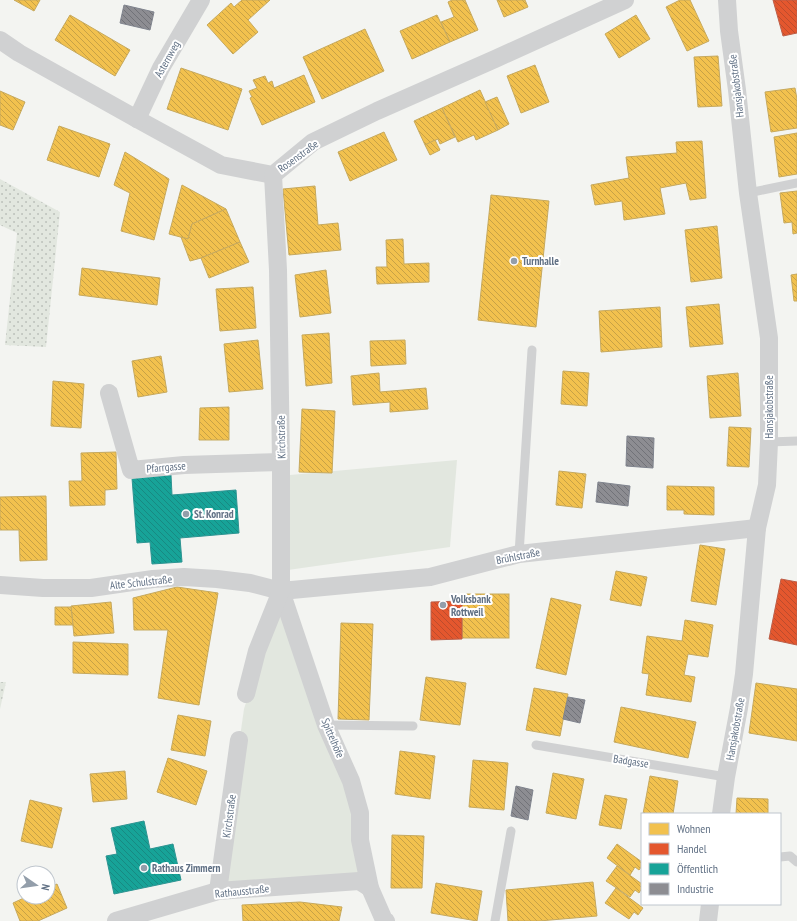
<svg xmlns="http://www.w3.org/2000/svg" width="797" height="921" font-family="'PT Sans Narrow',sans-serif">
<style>
.grass{fill:url(#grass-dots)}
.park{fill:#e2e7df}
.homes{fill:url(#homes-back-hatch);stroke:#c6a95e}
.shops{fill:url(#shops-back-hatch);stroke:#bc5e48}
.public{fill:url(#public-back-hatch);stroke:#2d9492}
.industry{fill:url(#industry-back-hatch);stroke:#80848e}
.lines{fill:none;stroke-linecap:round;stroke-linejoin:round}
.service{stroke:#d0d1d2;stroke-width:9}
.minor{stroke:#d0d1d2;stroke-width:18}
.poi-dot{fill:#939eaa;stroke:#fff;stroke-width:1.5}
.labels{text-anchor:middle;dominant-baseline:central;stroke-width:4;stroke-linejoin:round;paint-order:stroke}
.street-label{font-size:11px;fill:#607084;stroke:#fff}
.poi-label{font-size:11px;font-weight:bold;fill:#607084;stroke:#fff;text-anchor:start}
</style>
<defs>
<pattern id="grass-dots" width="8" height="8" patternUnits="userSpaceOnUse"><rect width="8" height="8" fill="#e2e7df"/><path d="M2 2h.1M6 6h.1" fill="none" stroke="#bbc0ba" stroke-width="1.8" stroke-linecap="round"/></pattern>
<pattern id="homes-back-hatch" width="6" height="6" patternUnits="userSpaceOnUse"><rect width="6" height="6" fill="#f2c14e"/><path d="M-1 5l2 2M0 0l6 6M5-1l2 2" fill="none" stroke="#c7a146"/></pattern>
<pattern id="shops-back-hatch" width="6" height="6" patternUnits="userSpaceOnUse"><rect width="6" height="6" fill="#e4572e"/><path d="M-1 5l2 2M0 0l6 6M5-1l2 2" fill="none" stroke="#bc4c2d"/></pattern>
<pattern id="public-back-hatch" width="6" height="6" patternUnits="userSpaceOnUse"><rect width="6" height="6" fill="#17a398"/><path d="M-1 5l2 2M0 0l6 6M5-1l2 2" fill="none" stroke="#188982"/></pattern>
<pattern id="industry-back-hatch" width="6" height="6" patternUnits="userSpaceOnUse"><rect width="6" height="6" fill="#8d8d92"/><path d="M-1 5l2 2M0 0l6 6M5-1l2 2" fill="none" stroke="#717278"/></pattern>
</defs>
<rect width="100%" height="100%" fill="#f3f4f1"/>
<!-- grass -->
<g class="grass">
<path d="M0 179 60 212 46 347 5 345 17 233 0 225Z"/>
<path d="M0 682H6L0 709Z"/>
</g>
<!-- park -->
<g class="park">
<path d="M457 460 450 547 288 570 290 475Z"/>
<path d="M281 591 348 774 359 881 218 891 244 709Z"/>
</g>
<!-- homes -->
<g class="homes">
<path d="M14 0H40L34 11Z"/>
<path d="M242 0H270L248 20 258 32 233 54 207 25 231 3 234 7Z"/>
<path d="M452 0H465L478 30 450 42 441 22 454 17 448 2Z"/>
<path d="M497 0H525L528 7 504 17Z"/>
<path d="M680 0H690L709 41 687 51 666 7Z"/>
<path d="M70 15 130 50 115 76 55 40Z"/>
<path d="M437 15 450 42 412 59 400 31Z"/>
<path d="M636 15 650 39 619 58 605 34Z"/>
<path d="M365 29 384 71 322 99 303 57Z"/>
<path d="M718 56 722 106 698 107 694 57Z"/>
<path d="M535 65 549 102 521 113 507 76Z"/>
<path d="M181 68 242 89 228 130 167 109Z"/>
<path d="M304 75 315 102 262 125 250 98 252 97 249 91 257 88 253 80 265 76 268 83 272 81 274 88Z"/>
<path d="M795 88 797 99V128L771 132 765 92Z"/>
<path d="M480 90 498 130 476 140 474 135 458 142 442 108Z"/>
<path d="M0 91 25 102 13 130 0 125Z"/>
<path d="M497 97 509 124 498 130 485 102Z"/>
<path d="M442 108 455 137 440 144 438 139 425 145 414 121Z"/>
<path d="M59 126 110 144 99 177 47 160Z"/>
<path d="M384 132 397 160 350 181 338 152Z"/>
<path d="M797 133V174L779 177 774 137Z"/>
<path d="M435 140 440 150 430 155 425 145Z"/>
<path d="M702 141 706 198 690 200 686 183 660 188 665 214 624 220 622 201 595 205 591 185 629 178 626 157 677 153 676 142Z"/>
<path d="M125 152 169 179 154 240 121 231 130 193 114 185Z"/>
<path d="M182 185 226 209 192 224 188 239 169 234Z"/>
<path d="M315 186 318 225 338 223 341 250 289 255 283 189Z"/>
<path d="M797 191V233L793 234 792 222 784 223 780 193Z"/>
<path d="M491 195 549 201 536 327 478 320Z"/>
<path d="M226 209 240 242 201 258 190 261 181 237 188 239 192 224Z"/>
<path d="M717 226 722 278 691 282 685 230Z"/>
<path d="M403 239 404 264 429 263V282L377 284 376 267H387L386 240Z"/>
<path d="M240 242 249 262 209 278 201 258Z"/>
<path d="M82 268 160 278 157 305 79 295Z"/>
<path d="M326 270 331 313 300 317 295 275Z"/>
<path d="M797 274V301H794L791 275Z"/>
<path d="M253 287 256 328 220 331 216 289Z"/>
<path d="M719 304 723 344 690 347 686 307Z"/>
<path d="M660 307 662 347 601 352 599 311Z"/>
<path d="M329 333 332 383 306 386 302 335Z"/>
<path d="M258 340 263 389 229 392 224 344Z"/>
<path d="M405 340 406 364 371 366 370 341Z"/>
<path d="M161 356 167 392 138 397 132 361Z"/>
<path d="M563 371 589 373 587 406 561 404Z"/>
<path d="M379 373 380 392 426 388 428 409 390 412V402L353 405 351 376Z"/>
<path d="M738 373 741 416 710 418 707 376Z"/>
<path d="M53 381 84 384 81 428 51 426Z"/>
<path d="M229 407V440H199L200 408Z"/>
<path d="M302 409 335 411 332 473 299 472Z"/>
<path d="M729 427 751 428 749 467 727 466Z"/>
<path d="M116 452 117 489 105 490V505L70 506 69 481H82L81 453Z"/>
<path d="M559 471 586 474 582 508 556 505Z"/>
<path d="M667 486 714 487V515L684 514V510H667Z"/>
<path d="M46 496 47 560 20 561 19 530H0V497Z"/>
<path d="M700 545 725 549 716 605 691 601Z"/>
<path d="M616 571 647 577 641 606 610 600Z"/>
<path d="M177 587 218 593 199 705 158 698 168 630H134L133 598Z"/>
<rect x="462" y="594" width="47" height="44"/>
<path d="M551 598 581 605 566 675 536 668Z"/>
<path d="M111 602 114 633 74 636 71 606Z"/>
<path d="M55 607H71L73 625H55Z"/>
<path d="M685 620 713 625 708 657 688 654 684 675 695 677 691 702 646 695 649 674 642 673 647 636 682 641Z"/>
<path d="M341 623 373 624 369 720 338 719Z"/>
<path d="M73 642 128 644V675L73 673Z"/>
<path d="M426 677 466 683 460 725 420 720Z"/>
<path d="M756 683 797 689V741L749 733Z"/>
<path d="M534 688 568 694 560 736 526 730Z"/>
<path d="M621 707 696 722 688 758 614 742Z"/>
<path d="M178 715 211 721 205 756 171 750Z"/>
<path d="M400 751 435 756 430 799 395 794Z"/>
<path d="M168 758 207 771 196 805 157 792Z"/>
<path d="M473 760 508 763 504 810 469 807Z"/>
<path d="M125 771 127 799 93 802 90 774Z"/>
<path d="M553 773 584 779 576 819 546 813Z"/>
<path d="M650 776 678 781 673 814H643Z"/>
<path d="M605 795 627 799 621 829 599 825Z"/>
<path d="M737 798 768 799V814H736Z"/>
<path d="M30 800 62 808 52 848 21 841Z"/>
<path d="M392 835 424 836 422 888H391Z"/>
<path d="M617 844 642 862V866L639 870 635 867 630 875 607 858Z"/>
<path d="M617 866 642 884V888L639 893 635 890 630 897 606 881Z"/>
<path d="M593 882 597 916 539 921H508L506 890Z"/>
<path d="M436 883 482 891 477 921 431 913Z"/>
<path d="M57 884 67 908 38 921H20L13 903 26 897H48V888Z"/>
<path d="M616 888 643 908 638 915 634 912 629 919 605 903Z"/>
<path d="M300 902 342 907 339 921H243L242 905Z"/>
</g>
<!-- shops -->
<g class="shops">
<path d="M773 0H797V33L783 36Z"/>
<path d="M781 579 797 582V645L769 639Z"/>
<path d="M462 601V639L431 640V602Z"/>
</g>
<!-- public -->
<g class="public">
<path d="M171 475 172 495 236 490 239 533 180 538 182 562 152 564 150 542 137 543 132 478Z"/>
<path d="M144 821 150 849 173 844 181 880 114 894 106 856 117 854 111 828Z"/>
</g>
<!-- industry -->
<g class="industry">
<path d="M124 5 154 12 150 30 120 23Z"/>
<path d="M627 436 654 438 653 468 626 466Z"/>
<path d="M598 482 630 486 628 506 596 502Z"/>
<path d="M568 697 585 700 580 723 563 719Z"/>
<path d="M516 786 533 790 528 820 511 816Z"/>
</g>
<g class="lines">
<!-- service -->
<g class="service">
<path d="M748 193 797 183"/>
<path d="M769 442 797 441"/>
<path d="M519 554 532 350"/>
<path d="M326 725 413 726"/>
<path d="M536 745 726 777"/>
<path d="M780 857 790 856 797 862"/>
<path d="M495 921 511 831"/>
</g>
<!-- minor -->
<g class="minor">
<path d="M0 40 19 53 137 119 221 165 273 175 313 142 377 111 495 59 625 0"/>
<path d="M137 119 161 68 201 0"/>
<path d="M109 393 131 470 184 465 281 462"/>
<path d="M0 585 43 588H91L153 579 184 577 217 579 250 583 281 591 430 577 519 554 757 528"/>
<path d="M281 591 326 725 351 781 360 813V840L370 888 384 920 386 921"/>
<path d="M246 694 257 651 281 591V462L278 270 273 175"/>
<path d="M721 814 726 777 739 708 744 674 757 528 767 485 769 442V338L748 193 737 90 729 31 727 0"/>
<path d="M218 891 239 740"/>
<path d="M116 921 218 891 359 881 370 888"/>
<path d="M708 921 710 904"/>
</g>
</g>
<!-- markers -->
<g class="poi-dot">
<circle cx="514" cy="261" r="4"/>
<circle cx="186" cy="514" r="4"/>
<circle cx="443" cy="605" r="4"/>
<circle cx="144" cy="868" r="4"/>
</g>
<g class="labels">
<!-- street labels -->
<g class="street-label">
<text transform="translate(167 59) rotate(-61)">Asternweg</text>
<text transform="translate(736 86) rotate(-97)">Hansjakobstraße</text>
<text transform="translate(298 156) rotate(-36)">Rosenstraße</text>
<text transform="translate(769 407) rotate(-90)">Hansjakobstraße</text>
<text transform="translate(281 437) rotate(-91)">Kirchstraße</text>
<text transform="translate(166 467) rotate(-5)">Pfarrgasse</text>
<text transform="translate(518 556) rotate(-11)">Brühlstraße</text>
<text transform="translate(141 582) rotate(-6)">Alte Schulstraße</text>
<text transform="translate(735 729) rotate(-80)">Hansjakobstraße</text>
<text transform="translate(333 738) rotate(67)">Spittelhöfe</text>
<text transform="translate(631 761) rotate(9)">Badgasse</text>
<text transform="translate(229 816) rotate(-82)">Kirchstraße</text>
<text transform="translate(242 891) rotate(-6)">Rathausstraße</text>
</g>
<!-- poi labels -->
<g class="poi-label">
<text x="522" y="261">Turnhalle</text>
<text x="194" y="514">St. Konrad</text>
<text x="451" y="599">Volksbank<tspan x="451" dy="13">Rottweil</tspan></text>
<text x="152" y="868">Rathaus Zimmern</text>
</g>
</g>
<!-- legend -->
<rect x="641" y="813" width="140" height="92" fill="#ffffff" stroke="#bfc6ce"/>
<rect x="649" y="823" width="20" height="12" fill="#f2c14e" stroke="#bfc6ce"/>
<text x="677" y="833" font-size="12" fill="#607084">Wohnen</text>
<rect x="649" y="843" width="20" height="12" fill="#e4572e" stroke="#bfc6ce"/>
<text x="677" y="853" font-size="12" fill="#607084">Handel</text>
<rect x="649" y="863" width="20" height="12" fill="#17a398" stroke="#bfc6ce"/>
<text x="677" y="873" font-size="12" fill="#607084">Öffentlich</text>
<rect x="649" y="883" width="20" height="12" fill="#8d8d92" stroke="#bfc6ce"/>
<text x="677" y="893" font-size="12" fill="#607084">Industrie</text>
<!-- north arrow -->
<g transform="translate(36 885) rotate(103)"><circle r="19" fill="#ffffff" stroke="#bfc6ce"/>
<path d="M0-3L7 15L0 10L-7 15Z" fill="#939eaa"/>
<text y="-6" font-size="11" font-weight="bold" text-anchor="middle" fill="#607084">N</text>
</g>
</svg>
